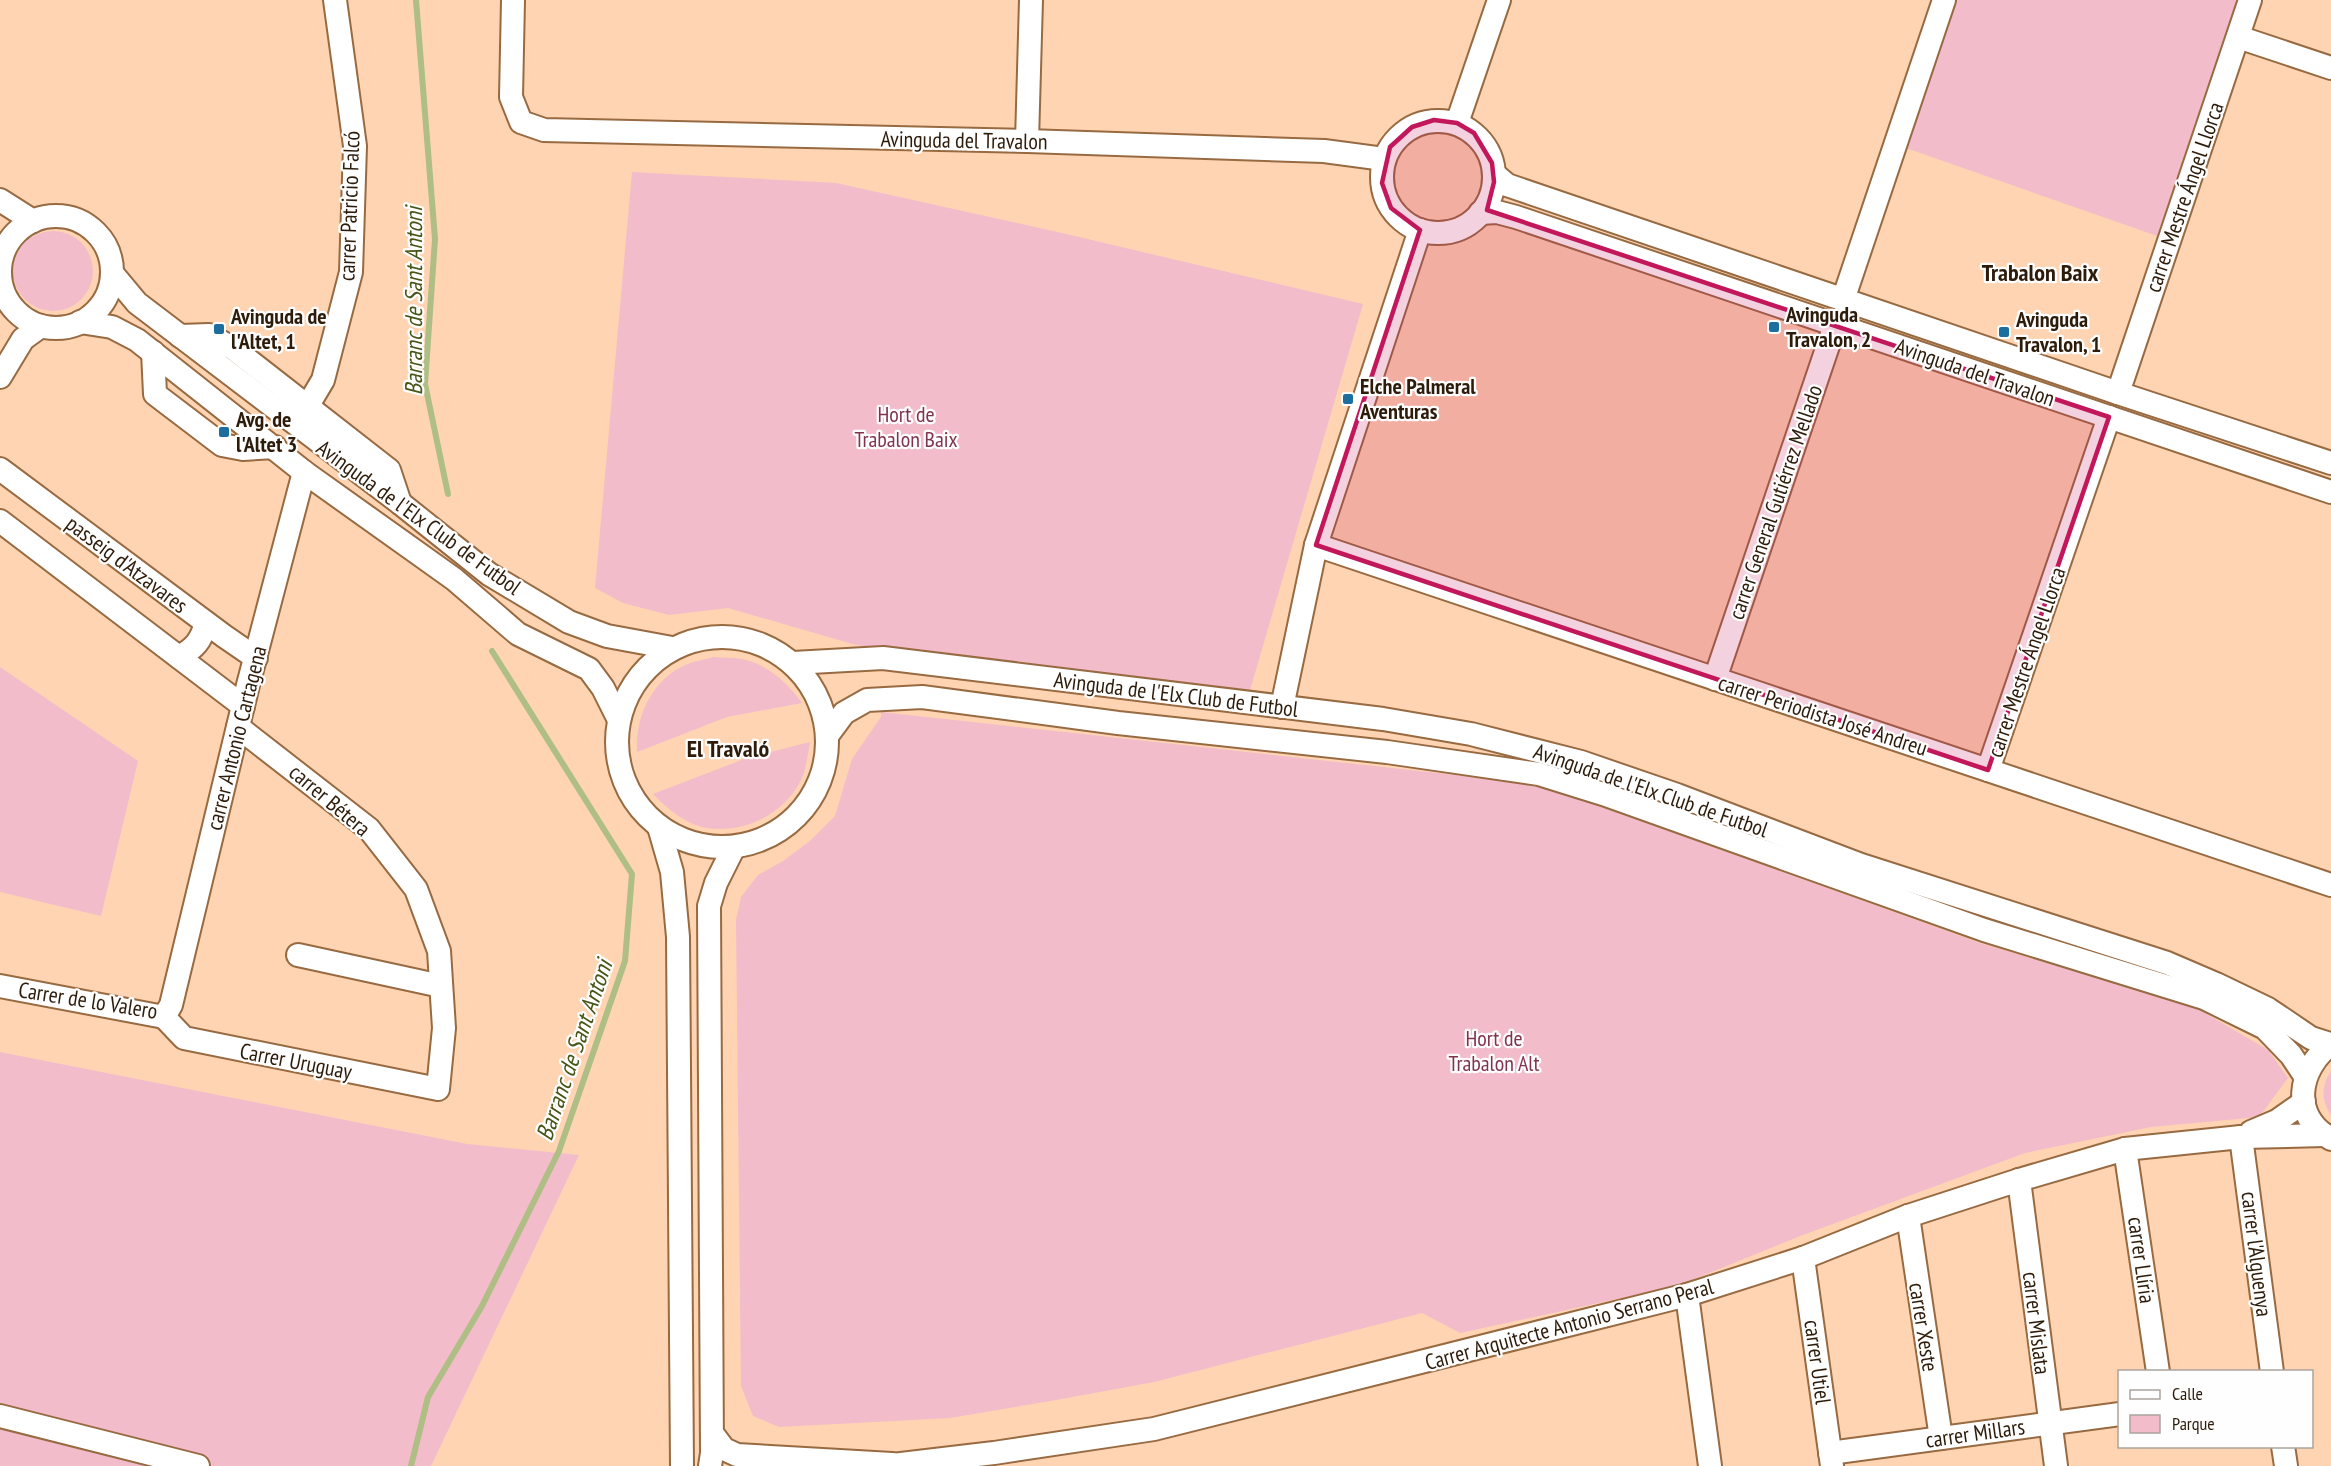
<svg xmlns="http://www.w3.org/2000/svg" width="2331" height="1466" font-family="'PT Sans Narrow',sans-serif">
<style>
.green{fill:#f2bcca}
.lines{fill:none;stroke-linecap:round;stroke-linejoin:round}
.stream{stroke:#aebe84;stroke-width:6}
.minor-casing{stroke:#986a41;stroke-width:26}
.minor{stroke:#fff;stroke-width:22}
.marked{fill:#c2185b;fill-opacity:0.2;stroke:#c2185b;stroke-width:4.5;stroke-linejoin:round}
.poi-dot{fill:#1c6e9f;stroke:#fefefe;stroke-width:2}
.labels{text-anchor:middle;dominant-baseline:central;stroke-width:4.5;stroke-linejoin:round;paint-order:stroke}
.street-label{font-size:22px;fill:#2e1c0b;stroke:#fefefe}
.poi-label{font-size:22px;font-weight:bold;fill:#2e1c0b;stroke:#fefefe;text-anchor:start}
.park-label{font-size:22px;fill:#80334e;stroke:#fefefe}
.neighbourhood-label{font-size:24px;font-weight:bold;fill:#2e1c0b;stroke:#fefefe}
.water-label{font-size:24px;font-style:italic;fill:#475516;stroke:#fefefe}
</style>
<rect width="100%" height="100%" fill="#fed4b2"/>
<!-- green -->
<g class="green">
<path d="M1953 0H2243L2163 238 1903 147Z"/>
<path d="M632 172 836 183 1062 233 1363 304 1248 697 856 645 728 608 669 615 623 603 595 588Z"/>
<circle cx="53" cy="271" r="40"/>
<path d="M713 657C722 658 733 657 742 659 767 664 788 683 802 703L727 717 637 752C635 717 652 680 685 665 694 661 704 660 713 657Z"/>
<path d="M0 667 138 761 101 916 0 892Z"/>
<path d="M881 712 1538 784 1983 944 2193 1006 2268 1050 2288 1078 2259 1117 2151 1127 2025 1153 1803 1235 1677 1286 1460 1333 1422 1313 1154 1382 1056 1400 950 1418 779 1427 753 1416 741 1386 736 920 741 897 758 875 783 861 810 841 835 816 852 759 881 717Z"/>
<path d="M810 742C808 754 806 768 802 778 785 815 741 836 702 827 681 821 667 808 653 794L744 759Z"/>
<path d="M0 1052 467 1144 579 1155 431 1466H0Z"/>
<path d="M2331 1071V1115C2321 1101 2321 1086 2331 1071Z"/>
</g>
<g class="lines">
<!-- stream -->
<g class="stream">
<path d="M416 0 435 239 425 384 448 494"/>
<path d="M411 1466 428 1397 482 1306 559 1151 625 961 632 874 492 651"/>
</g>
<defs>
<g id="minor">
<path d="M513 0 511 97 521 122 544 130 1027 141 1324 151 1384 159"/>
<path d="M2238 37 2331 68"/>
<circle cx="1438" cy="177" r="56"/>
<path d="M1457 123 1499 0"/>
<path d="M1027 141 1031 0"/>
<path d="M1494 174 1507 185 2118 393 2331 463"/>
<path d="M0 200 33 221"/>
<path d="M1480 213 1497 212 1516 217 2331 492"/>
<circle cx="56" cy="272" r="56"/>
<path d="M112 273 137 303 400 503 489 574 569 622 607 636 672 648"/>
<path d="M1843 300 1944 0"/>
<path d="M80 322 112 327 137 340 304 472 454 579 518 634 589 669 603 688 618 718"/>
<path d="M180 336 209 335 234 349 389 470 400 503"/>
<path d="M153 352 155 394 222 445 243 449 275 447"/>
<path d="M0 377 23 339 41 326"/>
<path d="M2118 393 2250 0"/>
<path d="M307 407 323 380 351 272 355 146 335 0"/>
<path d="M0 469 224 636 256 658"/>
<path d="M0 521 243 706"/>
<path d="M1316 545 2331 885"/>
<circle cx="722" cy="742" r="105"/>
<path d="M179 657C195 648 201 641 206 623"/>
<path d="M793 663 883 658 1383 719 1471 734 1581 762 1677 795 1861 865 2167 963 2216 984 2268 1009 2311 1038 2330 1044"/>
<path d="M1715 679 1835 325"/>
<path d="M1282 707 1316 545 1420 230"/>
<path d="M827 736 844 713 867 700 922 697 1118 723 1387 752 1539 774 1603 794 1984 930 2204 998 2265 1028 2291 1055 2305 1076"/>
<path d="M1988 770 2109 417"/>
<path d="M659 827 672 872 678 937 682 1466"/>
<path d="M298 955 441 986"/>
<path d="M0 986 164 1017"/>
<path d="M164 1017 184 1038 438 1089 444 1028 439 951 416 889 369 829 238 727"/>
<path d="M164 1017 171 1005 248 685 304 472"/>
<path d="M2331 1044C2298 1069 2290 1116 2331 1139"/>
<path d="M2251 1132 2277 1121 2304 1102"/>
<path d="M2241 1137 2272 1372"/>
<path d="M2125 1149 2158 1372"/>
<path d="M2019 1180 2056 1466"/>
<path d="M1908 1216 1941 1438"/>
<path d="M1803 1258 1832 1466"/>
<path d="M1687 1295 1710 1466"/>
<path d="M0 1416 198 1466"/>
<path d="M712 1433 724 1449 737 1455 892 1464"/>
<path d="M2283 1446 2286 1466"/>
<path d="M1830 1453 2120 1414"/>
<path d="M710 1466 712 1453 709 906 716 883 734 847"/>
<path d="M884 1466 994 1453 1154 1429 1687 1295 1803 1258 1908 1216 2019 1180 2125 1149 2241 1137 2325 1135"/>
</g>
</defs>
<!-- minor casing -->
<use href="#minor" class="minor-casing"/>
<!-- minor -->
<use href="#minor" class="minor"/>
</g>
<!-- marked area -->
<path class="marked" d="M1434 120 1457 123 1474 133 1492 163 1494 182 1487 210 2109 417 1988 770 1316 545 1420 230 1391 208 1382 183 1390 147 1412 127Z"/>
<!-- markers -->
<g class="poi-dot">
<rect x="1768" y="321" width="12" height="12" rx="3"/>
<rect x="213" y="323" width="12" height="12" rx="3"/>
<rect x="1998" y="326" width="12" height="12" rx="3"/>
<rect x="1342" y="393" width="12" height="12" rx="3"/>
<rect x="218" y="426" width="12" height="12" rx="3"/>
</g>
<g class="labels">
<!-- street labels -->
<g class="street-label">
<text transform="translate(964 140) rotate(1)">Avinguda del Travalon</text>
<text transform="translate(2184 197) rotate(-71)">carrer Mestre Ángel Llorca</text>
<text transform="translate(349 206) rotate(-88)">carrer Patricio Falcó</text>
<text transform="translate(1975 372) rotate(19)">Avinguda del Travalon</text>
<text transform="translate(1775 502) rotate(-71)">carrer General Gutiérrez Mellado</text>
<text transform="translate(419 517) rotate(36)">Avinguda de l'Elx Club de Futbol</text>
<text transform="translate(127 564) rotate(37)">passeig d'Atzavares</text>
<text transform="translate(2026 662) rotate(-71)">carrer Mestre Ángel Llorca</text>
<text transform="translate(1176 694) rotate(7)">Avinguda de l'Elx Club de Futbol</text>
<text transform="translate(1823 715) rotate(18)">carrer Periodista José Andreu</text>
<text transform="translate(236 738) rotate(-76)">carrer Antonio Cartagena</text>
<text transform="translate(1651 790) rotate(19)">Avinguda de l'Elx Club de Futbol</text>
<text transform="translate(330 800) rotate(40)">carrer Bétera</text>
<text transform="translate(88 1000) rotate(9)">Carrer de lo Valero</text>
<text transform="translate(296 1061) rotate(11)">Carrer Uruguay</text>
<text transform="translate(2257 1254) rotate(83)">carrer l'Alguenya</text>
<text transform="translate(2142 1260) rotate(82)">carrer Llíria</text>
<text transform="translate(2037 1323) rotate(83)">carrer Mislata</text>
<text transform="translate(1569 1324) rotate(-15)">Carrer Arquitecte Antonio Serrano Peral</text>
<text transform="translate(1924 1327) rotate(81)">carrer Xeste</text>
<text transform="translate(1818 1362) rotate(82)">carrer Utiel</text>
<text transform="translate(1975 1433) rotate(-8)">carrer Millars</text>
</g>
<!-- poi labels -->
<g class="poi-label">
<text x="1786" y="314">Avinguda<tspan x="1786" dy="25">Travalon, 2</tspan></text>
<text x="231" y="316">Avinguda de<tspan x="231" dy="25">l'Altet, 1</tspan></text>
<text x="2016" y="319">Avinguda<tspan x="2016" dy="25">Travalon, 1</tspan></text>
<text x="1360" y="386">Elche Palmeral<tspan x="1360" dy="25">Aventuras</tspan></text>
<text x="236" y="419">Avg. de<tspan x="236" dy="25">l'Altet 3</tspan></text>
</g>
<!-- park labels -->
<g class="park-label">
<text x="906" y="414">Hort de<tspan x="906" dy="25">Trabalon Baix</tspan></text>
<text x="1494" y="1038">Hort de<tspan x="1494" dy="25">Trabalon Alt</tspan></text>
</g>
<!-- neighbourhood labels -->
<g class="neighbourhood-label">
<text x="2040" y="272">Trabalon Baix</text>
<text x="728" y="748">El Travaló</text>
</g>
<!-- water labels -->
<g class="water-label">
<text transform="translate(413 301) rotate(-90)">Barranc de Sant Antoni</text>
<text transform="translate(574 1050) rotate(-71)">Barranc de Sant Antoni</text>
</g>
</g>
<!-- legend -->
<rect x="2118" y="1370" width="195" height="78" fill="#fefefe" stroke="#aba49d" stroke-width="1.5"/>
<rect x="2130" y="1390" width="30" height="9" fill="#ffffff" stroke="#aba49d" stroke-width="1.5"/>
<text x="2172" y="1400" font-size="18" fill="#2e1c0b">Calle</text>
<rect x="2130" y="1415" width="30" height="18" fill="#f2bcca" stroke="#aba49d" stroke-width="1.5"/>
<text x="2172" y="1430" font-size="18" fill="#2e1c0b">Parque</text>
</svg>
